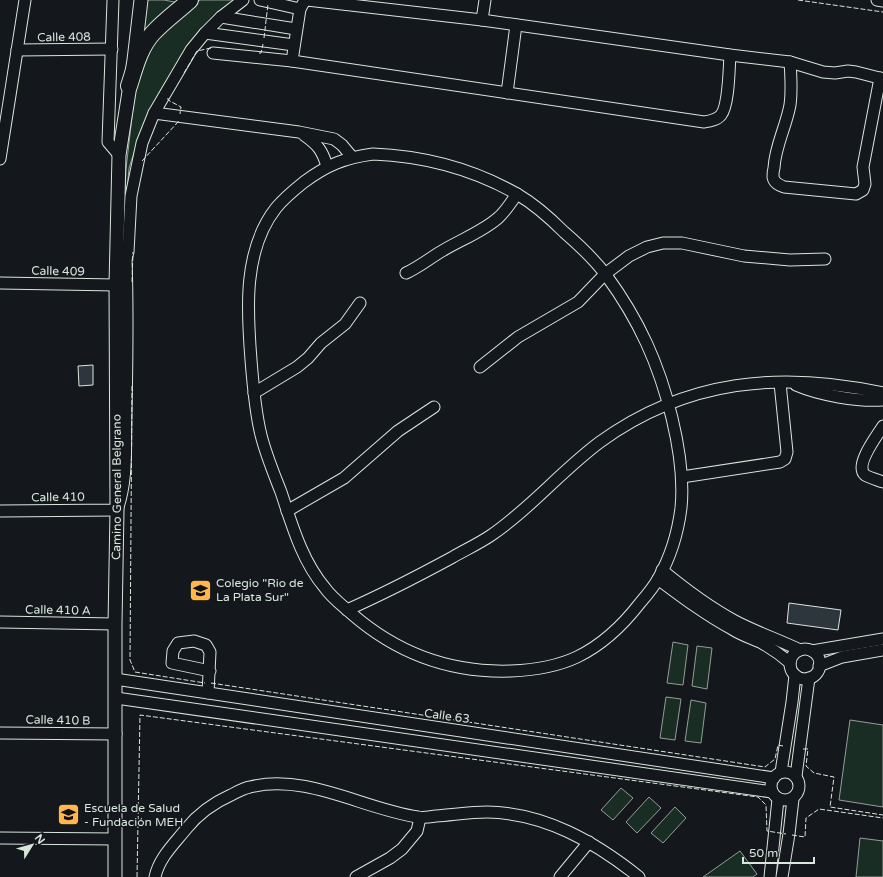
<svg xmlns="http://www.w3.org/2000/svg" width="883" height="877" font-family="'Varela Round',sans-serif">
<style>
.green{fill:#1a2d24;stroke:#939e99}
.building{fill:#2c363c;stroke:#d8e6dc}
.lines{fill:none;stroke-linecap:round;stroke-linejoin:round}
.minor-casing{stroke:#d8e6dc;stroke-width:13}
.major-casing{stroke:#d8e6dc;stroke-width:15}
.highway-casing{stroke:#d8e6dc;stroke-width:18}
.minor{stroke:#14181c;stroke-width:11}
.major{stroke:#14181c;stroke-width:13}
.highway{stroke:#14181c;stroke-width:16}
.fence{stroke:#d8e6dc;stroke-width:1;stroke-dasharray:5 2;stroke-linecap:butt}
.labels{text-anchor:middle;dominant-baseline:central;stroke-width:3;stroke-linejoin:round;paint-order:stroke}
.street-label{font-size:12px;fill:#d8e6dc;stroke:#14181c}
.poi-label{font-size:12px;fill:#d8e6dc;stroke:#14181c;text-anchor:start}
</style>
<rect width="100%" height="100%" fill="#14181c"/>
<!-- green -->
<g class="green">
<path d="M144 0H164L180 3 140 43Z"/>
<path d="M200 0H234L190 43 159 93 141 131 129 168 123 234 126 169 133 108 137 80 149 46 174 20Z"/>
<path d="M673 642 688 645 683 685 667 683Z"/>
<path d="M697 646 712 648 707 689 692 686Z"/>
<path d="M666 697 681 699 675 740 660 738Z"/>
<path d="M691 700 706 703 701 743 685 741Z"/>
<path d="M850 720 883 725V807L839 800Z"/>
<path d="M621 788 633 798 613 820 601 810Z"/>
<path d="M649 797 661 808 637 833 626 822Z"/>
<path d="M675 807 686 818 663 843 651 833Z"/>
<path d="M860 838 883 841V877H856Z"/>
<path d="M740 851 757 874 753 877H703Z"/>
</g>
<!-- building -->
<g class="building">
<path d="M93 365V385L79 386 78 366Z"/>
<path d="M789 603 841 610 838 630 787 623Z"/>
</g>
<g class="lines">
<defs>
<g id="minor">
<path d="M113 0 108 142 119 155"/>
<path d="M260 0 300 9"/>
<path d="M877 0 883 1"/>
<path d="M221 17 296 29"/>
<path d="M482 20 485 0"/>
<path d="M205 33 294 45"/>
<path d="M17 50 112 49"/>
<path d="M213 53 292 61 704 122C710 121 717 120 721 115 729 105 729 68 730 55"/>
<path d="M292 61 300 9 304 2 307 0 482 20 730 55 790 62 823 72 835 73 848 71 856 72 883 79"/>
<path d="M790 62C791 76 792 91 790 105 786 127 775 146 774 168 773 171 773 175 773 177 774 183 779 185 784 187L856 194 863 190 865 184 863 167 880 78"/>
<path d="M507 93 516 25"/>
<path d="M154 113 299 132 334 139 342 145 352 157"/>
<path d="M304 135C318 145 322 150 327 166"/>
<path d="M373 154C423 156 473 169 517 194 534 204 550 218 564 232 579 245 594 259 606 275 639 320 659 364 672 418 679 447 684 478 681 508 678 532 670 558 658 579 653 588 646 596 640 603 623 625 602 645 577 657 556 667 534 670 511 671 450 673 398 654 352 614 343 606 332 598 325 588 302 561 292 525 281 492 274 474 266 455 261 435 255 411 253 385 251 360 247 310 243 250 276 208 284 198 294 190 304 182 327 165 344 158 373 154Z"/>
<path d="M0 159 25 0"/>
<path d="M121 262 126 259 128 252 131 196 142 143 154 113 191 50 205 33 221 17 243 0"/>
<path d="M406 273C419 267 430 258 442 251 460 240 482 232 498 218 506 211 511 202 517 194"/>
<path d="M0 283 116 285"/>
<path d="M480 367 518 337 578 302 605 274 629 256 647 247 663 243H682L744 256 790 260 825 259"/>
<path d="M796 385C819 395 858 402 883 400"/>
<path d="M254 393 297 367 308 358 321 343 345 324 360 303"/>
<path d="M883 426C877 436 854 465 865 475 870 478 878 480 883 482"/>
<path d="M682 477 780 462 785 459 787 452 780 383"/>
<path d="M0 511 117 510C128 480 125 445 126 414 127 362 128 310 126 259"/>
<path d="M287 511 344 478 398 431 434 407"/>
<path d="M662 570C685 589 709 607 735 621 756 632 779 640 800 650"/>
<path d="M658 579C682 597 706 615 732 629 741 635 751 638 760 642 771 648 781 655 790 663"/>
<path d="M347 610C383 594 418 576 453 557 465 550 478 544 490 536 530 509 561 471 600 442 687 379 781 371 883 393"/>
<path d="M0 622 115 624"/>
<circle cx="805" cy="664" r="15"/>
<path d="M812 651 883 639"/>
<path d="M819 666 842 657 883 650"/>
<path d="M115 679 774 778"/>
<path d="M208 693 210 652 206 645 194 641 178 643 173 651 172 663 210 671"/>
<path d="M116 698 772 792"/>
<path d="M0 733 116 734"/>
<circle cx="785" cy="786" r="14"/>
<path d="M781 772 792 702 795 675"/>
<path d="M796 776 809 678"/>
<path d="M0 838 115 839"/>
<path d="M155 877C159 858 174 844 186 829 198 814 213 803 231 795 237 792 244 788 250 787 307 773 363 809 418 817 423 818 430 817 436 816 452 815 470 812 487 812 545 813 595 842 639 877"/>
<path d="M356 877 390 858 402 849 417 831 420 818"/>
<path d="M560 877 589 842"/>
<path d="M770 877 778 799"/>
<path d="M782 877 789 834 793 799"/>
</g>
<g id="major">
<path id="s1" d="M115 877V624L117 510 116 285 119 155 134 60 141 0"/>
</g>
<path id="highway" d="M129 86C135 67 140 47 153 33 164 21 178 11 190 0"/>
</defs>
<!-- minor casing -->
<use href="#minor" class="minor-casing"/>
<!-- major casing -->
<use href="#major" class="major-casing"/>
<!-- highway casing -->
<use href="#highway" class="highway-casing"/>
<!-- minor -->
<use href="#minor" class="minor"/>
<!-- major -->
<use href="#major" class="major"/>
<!-- highway -->
<use href="#highway" class="highway"/>
<!-- fence -->
<g class="fence">
<path d="M798 0 883 12"/>
<path d="M264 38 268 4"/>
<path d="M259 53H261L263 44"/>
<path d="M184 73 197 51 211 48"/>
<path d="M168 98V100L181 107 180 114"/>
<path d="M142 161 178 122 179 120"/>
<path d="M132 282 133 252"/>
<path d="M132 386 130 660 135 672 205 683"/>
<path d="M211 683 765 767 775 759 778 745 783 746"/>
<path d="M803 749H808L806 766 814 773 834 777 830 807 883 815"/>
<path d="M792 835 805 837 806 818 819 809 883 818"/>
<path d="M137 877 140 715 758 797 766 805 767 831 786 834"/>
</g>
</g>
<!-- icons -->
<defs>
<symbol id="school-square" viewBox="-11 -11 22 22"><rect x="-9" y="-9" width="18" height="18" rx="4" fill="#ffb74d" stroke="#14181c"/><path d="M0-5L7-2L0 1L-7-2ZM-4 1L0 2.5L4 1V4Q0 6-4 4Z" fill="#111"/></symbol>
</defs>
<g fill-rule="evenodd">
<use href="#school-square" x="188" y="578" width="25" height="25"/>
<use href="#school-square" x="56" y="802" width="25" height="25"/>
</g>
<g class="labels">
<!-- street labels -->
<g class="street-label">
<text transform="translate(64 37) rotate(-1)">Calle 408</text>
<text transform="translate(58 271) rotate(1)">Calle 409</text>
<text stroke="none"><textPath href="#s1" startOffset="390">Camino General Belgrano</textPath></text>
<text transform="translate(58 497) rotate(-1)">Calle 410</text>
<text transform="translate(58 610) rotate(1)">Calle 410 A</text>
<text transform="translate(447 716) rotate(8)">Calle 63</text>
<text transform="translate(58 720) rotate(1)">Calle 410 B</text>
</g>
<!-- poi labels -->
<g class="poi-label">
<text x="216" y="583">Colegio "Rio de<tspan x="216" dy="14">La Plata Sur"</tspan></text>
<text x="84" y="808">Escuela de Salud<tspan x="84" dy="14">- Fundación MEH</tspan></text>
</g>
</g>
<!-- north arrow -->
<g transform="translate(32 845) rotate(53)" stroke="#14181c" stroke-width="3" paint-order="stroke">
<path d="M0-3L7 15L0 10L-7 15Z" fill="#d8e6dc"/>
<text y="-6" font-size="11" font-weight="bold" text-anchor="middle" fill="#d8e6dc">N</text>
</g>
<!-- scale -->
<path d="M743 857v6h71v-6" fill="none" stroke="#d8e6dc" stroke-width="2"/>
<text x="749" y="857" font-size="12" fill="#d8e6dc" stroke="#14181c" stroke-width="3" paint-order="stroke">50 m</text>
</svg>
